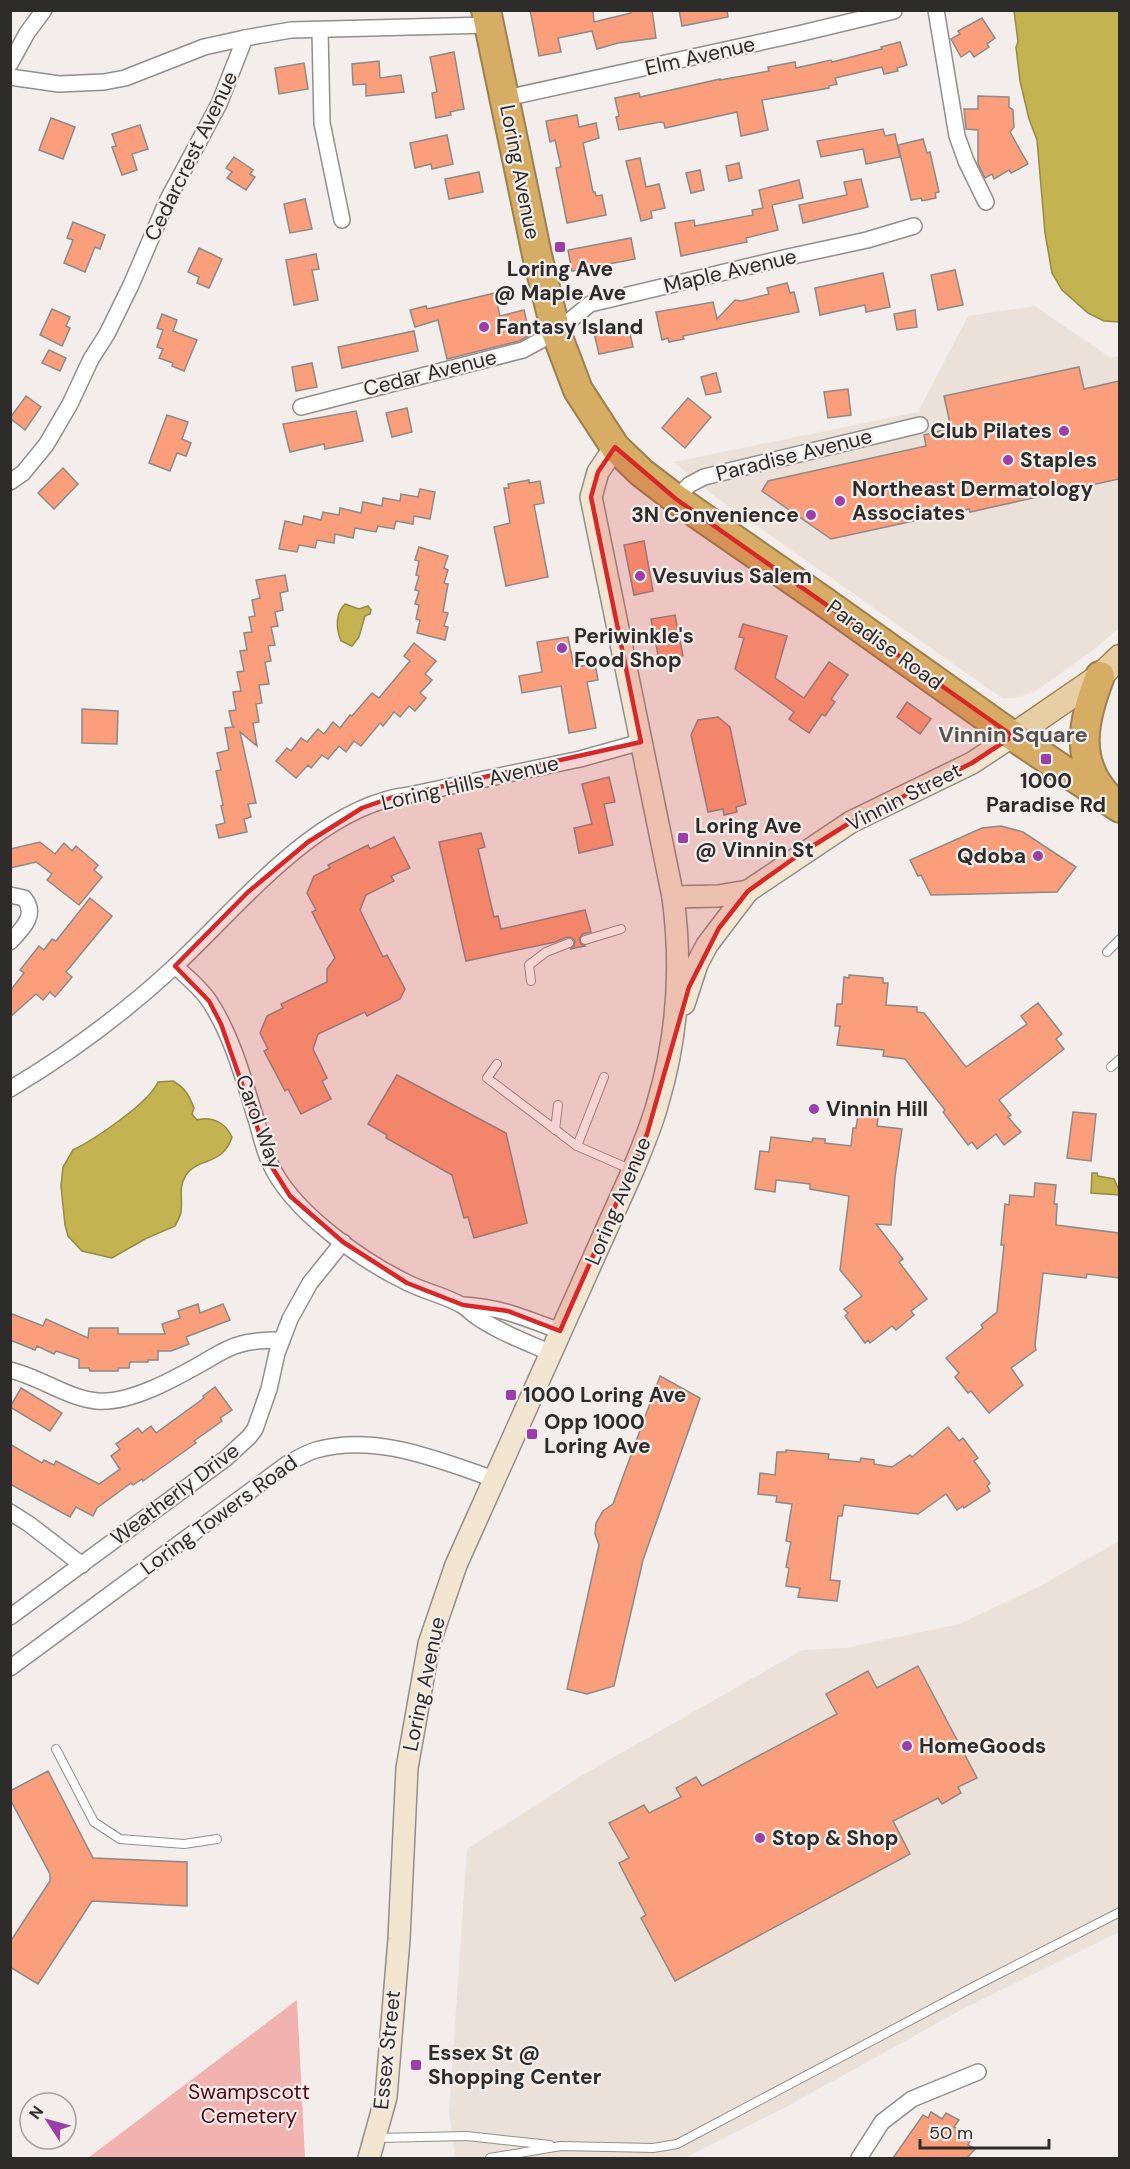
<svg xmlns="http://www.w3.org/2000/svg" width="1130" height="2169" font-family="'DM Sans',sans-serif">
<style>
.built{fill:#ece1d8}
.green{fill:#f2b2b0}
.water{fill:#c3b351;stroke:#968a45;stroke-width:1.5}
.building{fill:#fa9e7b;stroke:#8e8987;stroke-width:1.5}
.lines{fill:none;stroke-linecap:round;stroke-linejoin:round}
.lane-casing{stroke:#928e8b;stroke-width:10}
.street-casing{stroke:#928e8b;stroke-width:18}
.secondary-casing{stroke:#928e8b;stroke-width:24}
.primary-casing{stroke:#9c8050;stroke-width:27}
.highway-casing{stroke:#9c8050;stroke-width:32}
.lane{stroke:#fff;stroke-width:8}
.street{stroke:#fff;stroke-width:15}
.secondary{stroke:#f3e6d1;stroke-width:21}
.primary{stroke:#e7cea3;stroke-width:24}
.highway{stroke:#d7ad65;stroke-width:28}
.marked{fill:#d62828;fill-opacity:0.2;stroke:#d62828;stroke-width:4.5;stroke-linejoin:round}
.poi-dot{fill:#9b3ea8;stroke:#f3eeeb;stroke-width:2}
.labels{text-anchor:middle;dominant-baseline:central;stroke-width:4.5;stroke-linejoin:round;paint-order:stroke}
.street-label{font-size:21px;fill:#2d2c2a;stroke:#f3eeeb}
.poi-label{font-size:21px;font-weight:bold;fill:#2d2c2a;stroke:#f3eeeb;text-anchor:start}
.park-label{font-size:21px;fill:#5b0010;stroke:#f3eeeb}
.neighbourhood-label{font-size:22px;font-weight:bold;fill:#565350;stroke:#f3eeeb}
</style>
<rect width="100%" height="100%" fill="#f3eeeb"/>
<!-- built -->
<g class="built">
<path d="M1034 306 1111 358 1119 356V628L1096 648 1036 691 1015 698H1002L710 493 674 462 918 412 968 316Z"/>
<path d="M1119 1541V1932L961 2010 786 2107 687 2157 674 2158H455L449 2113 467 1849 586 1773 802 1650 846 1648 959 1624 1042 1585Z"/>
</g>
<!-- green -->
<path class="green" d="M297 2000 305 2158H88Z"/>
<!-- water -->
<g class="water">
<path d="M1014 11H1119V322L1104 321 1088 313 1062 290 1052 273 1045 233 1037 140 1029 119 1020 81 1016 47 1018 42Z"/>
<path d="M345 604 359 609 368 606 371 610 370 614 365 616 359 637 352 646 341 641C336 629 335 613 345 604Z"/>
<path d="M173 1081C185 1088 189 1095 194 1108L192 1114 197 1120C212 1116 225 1122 232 1137 223 1166 198 1157 186 1175 178 1187 183 1199 181 1212 180 1217 177 1222 175 1226L145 1239 112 1258 82 1251 68 1236 65 1225 61 1186 63 1167 73 1150C95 1139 149 1103 158 1082Z"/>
<path d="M1092 1173H1097L1098 1176 1114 1179 1119 1190V1195L1091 1193Z"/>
</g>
<!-- building -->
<g class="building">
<path d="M530 10H593L594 22 631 13 630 10H652L656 38 618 43 597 49 592 31 558 38 561 52 539 56Z"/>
<path d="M679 10H727L728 17 682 26Z"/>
<path d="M982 18 995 38 987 44 989 47 974 57 970 51 961 57 951 39 960 34 958 31Z"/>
<path d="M900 42 907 65 897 68 898 71 884 74 882 67 835 78 837 84 829 86V88L762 100 768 130 741 136 737 112 665 128 664 123 660 122 619 130 616 117 619 116 615 98 639 93 640 97 720 79V80L769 71 768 67 795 62 796 68 831 60 832 62 882 49 881 47Z"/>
<path d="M454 52 464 109 450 112 451 115 436 118 432 93 437 92 430 57Z"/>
<path d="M379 61 380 78 401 75 404 92 366 96V84L353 85 352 64Z"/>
<path d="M304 63 308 89 279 94 275 68Z"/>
<path d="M978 96 1009 97V107L1013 110 1014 127 1010 132 1028 164 1011 173 1009 170 994 179 992 174 985 178 978 164V130L966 129 964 109H978Z"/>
<path d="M577 115 579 127 596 123 599 138 583 143 593 192H595L596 196 602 195 606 215 567 223 556 168 561 167 555 140 550 142 546 121Z"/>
<path d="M51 118 75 127 63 159 39 150Z"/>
<path d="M140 125 148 149 132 154 137 170 122 175 112 147 116 146 112 134Z"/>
<path d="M883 129 885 136 895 134 900 157 866 164 863 149 821 157 817 141Z"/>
<path d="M447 135 453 164 432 169 431 164 415 168 410 143Z"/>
<path d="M923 139 927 153 930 152 939 192 935 193 936 198 922 201 921 198 911 200 898 145Z"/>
<path d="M234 157 253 170 250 174 255 177 246 190 227 178 232 172 226 168Z"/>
<path d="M640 158 646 187 659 184 665 208 651 211 652 218 641 221 626 161Z"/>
<path d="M739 163 742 178 729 181 726 166Z"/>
<path d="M700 170 704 190 691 193 686 173Z"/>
<path d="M479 172 483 192 449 199 445 179Z"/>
<path d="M861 179 868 207 803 223 799 205 847 195 844 182Z"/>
<path d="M799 180 803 198 772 205 778 230 746 238 747 242 681 256 675 223 694 220 695 226 753 215 752 210 763 208 759 190Z"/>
<path d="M305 199 312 229 290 233 284 204Z"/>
<path d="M73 222 105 235 100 249 95 247 85 272 64 263 73 240 67 238Z"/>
<path d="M631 238 635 259 572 271 568 250Z"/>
<path d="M199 248 222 259 209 288 197 283 199 277 188 272Z"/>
<path d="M316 254 319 269 312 270 318 300 294 305 286 260Z"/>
<path d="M955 270 963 305 938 310 931 275Z"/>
<path d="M883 273 890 307 866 312 865 305 820 315 815 288Z"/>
<path d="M787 283 790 293 794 292 799 312 683 336 684 339 669 342 668 338 662 340 656 312 713 302 717 319 735 300 741 301 769 294 767 288Z"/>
<path d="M495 293 500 316 524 310 530 335 519 341 447 359 438 320 415 327 410 310 426 306 427 309Z"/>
<path d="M52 309 70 317 66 326 70 328 62 346 40 335Z"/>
<path d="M915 310 917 327 897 330 894 314Z"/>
<path d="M162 314 177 320 173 331 197 340 184 371 172 366 173 363 159 358 163 349 157 347 163 330 157 328Z"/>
<path d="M628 325 633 347 599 354 594 333Z"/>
<path d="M414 331 418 351 342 368 338 347Z"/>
<path d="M49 350 66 358 60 371 42 363Z"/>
<path d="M312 363 317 387 296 391 292 367Z"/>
<path d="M1079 367 1084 389 1119 381V479L970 512 969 509 831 539 762 491 768 481 926 446 924 435 951 428 944 396Z"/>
<path d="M716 373 721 392 706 395 701 377Z"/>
<path d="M848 389 851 415 828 418 824 392Z"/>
<path d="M26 396 41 407 25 430 10 418Z"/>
<path d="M688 398 711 417 685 448 662 428Z"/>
<path d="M407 408 412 432 392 437 386 413Z"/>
<path d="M356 411 363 441 325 449 324 444 290 452 283 424Z"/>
<path d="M167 415 188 422 182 439 191 443 186 456 177 453 170 471 149 463Z"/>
<path d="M63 468 78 484 54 509 38 493Z"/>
<path d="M529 480V483L540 481 544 503 534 505 548 577 506 586 494 527 510 523 504 488H509L508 484Z"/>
<path d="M420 489 435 492 430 519 414 516 413 524 396 521 394 529 378 526 376 532 355 528 353 538 335 534 334 543 317 540 315 548 299 545 297 552 279 549 285 521 302 525 304 516 321 520 323 512 339 515 340 508 361 513 363 502 382 506 383 498 400 501 401 494 418 497Z"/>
<path d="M644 541 653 591 634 595 624 545Z"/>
<path d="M419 547 448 556 444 568 448 570 444 583 448 584 443 612 448 613 444 626 448 627 445 640 417 633 420 620 416 619 419 605 415 604 419 591 415 590 419 576 416 575 419 561 415 560Z"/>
<path d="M285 575 288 591 280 593 283 610 275 612 278 626 271 627 275 645 268 646 271 661 265 662 269 684 259 685 262 703 256 704 259 722 253 723 257 746 240 732 256 803 248 804 251 817 244 819 247 832 219 838 216 825 225 823 221 806 223 805 216 771 221 770 217 753 229 750 225 728 234 727 232 725 229 711 236 710 233 692 241 691 237 672 244 671 240 651 247 650 244 633 252 632 249 617 255 616 252 600 260 598 256 580Z"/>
<path d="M675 615 683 656 659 660 651 619Z"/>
<path d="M743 624 787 636 775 678 804 698 829 662 848 675 831 699 835 702 825 716 822 714 809 733 789 719 794 712 735 669 744 638 739 637Z"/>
<path d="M568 637 574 667 595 664 598 680 587 682 596 728 569 733 561 686 522 693 519 676 542 672 537 642Z"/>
<path d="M414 643 436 661 425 674 432 680 420 693 426 698 415 711 409 706 400 717 394 712 383 726 380 723 361 746 354 741 346 752 339 746 328 759 322 755 311 768 308 765 296 778 276 761 287 748 291 751 301 738 307 742 318 729 324 734 333 722 340 728 350 715 352 716 372 693 379 698 410 661 404 656Z"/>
<path d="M907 702 931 719 920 734 897 717Z"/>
<path d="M82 709 118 711 117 744 82 743Z"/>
<path d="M718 717 730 727 746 804 736 807 737 812 724 815 723 809 708 812 691 735 698 720Z"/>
<path d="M609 777 615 802 604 804 613 845 579 853 574 828 592 824 582 784Z"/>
<path d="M1001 826 1023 832 1076 867 1057 892 931 895 921 875 918 876 910 860 982 828Z"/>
<path d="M481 833 485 847 478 849 494 917 498 916 501 929 585 910 591 932 583 934 579 939 581 944 585 946 570 949 574 946 575 941 572 938 567 937 555 942 466 961 439 842Z"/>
<path d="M394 837 410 868 391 876 394 881 366 895 360 910 383 957 387 955 405 989 400 999 367 1016 365 1012 318 1034 313 1049 327 1078 322 1081 331 1099 301 1114 288 1089 285 1091 264 1051 268 1049 260 1033 267 1016 283 1008 281 1004 327 982V969L335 958 312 912 316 910 307 893 314 876 330 868 328 865 368 845 370 849Z"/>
<path d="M40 842 55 854 64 843 72 851 76 846 98 865 94 870 102 877 79 905 47 880 52 874 36 862 10 868V849Z"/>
<path d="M90 898 112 916 66 972 72 977 55 997 50 992 43 1000 36 994 10 1017V991L24 973 20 970 39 946 44 950 52 939 56 941Z"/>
<path d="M849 975 883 978V983H888L886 1005 917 1007V1012L924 1013 966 1067 1027 1024 1021 1016 1038 1003 1062 1034 1056 1039 1064 1049 999 1100 1011 1115 1008 1117 1021 1132 1004 1145 996 1134 977 1149 972 1142 968 1145 943 1112 945 1110 905 1059 883 1056 884 1050 837 1045 840 1026H835L837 1004H842L844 977 849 978Z"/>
<path d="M397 1075 506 1133 527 1223 474 1238 468 1217 464 1218 452 1175 386 1138 387 1135 368 1124Z"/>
<path d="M859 1109 879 1111 877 1126 902 1129 895 1177 891 1225 876 1224 903 1259 899 1262 927 1299 911 1311 914 1315 896 1330 892 1326 870 1343 868 1340 865 1343 845 1316 848 1313 844 1309 862 1296 840 1270 849 1196 810 1189V1184L776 1180 775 1192 755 1189 760 1151 769 1152 771 1137 812 1142 813 1138 825 1139V1143L851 1146 853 1128H856Z"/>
<path d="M1073 1112 1096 1114 1091 1161 1067 1158Z"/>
<path d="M1035 1183 1056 1185 1054 1204H1057L1056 1225 1119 1233V1278L1087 1274 1086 1278 1043 1273 1035 1345 1036 1350 1011 1368 1023 1385 989 1413 971 1391 968 1393 955 1377 959 1373 946 1358 983 1328 981 1325 997 1312 1004 1245H1001L1005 1204 1009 1205 1010 1195 1034 1197Z"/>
<path d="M198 1304 200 1313 223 1304 230 1320 186 1337 189 1344 171 1351H158V1360H148V1362H130L129 1368H118V1371H90L89 1368H79V1359L56 1351 54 1354 37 1346 35 1350 10 1340V1313L43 1326 46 1319 88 1338 89 1328H118V1334H165L162 1324 180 1318 178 1311Z"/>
<path d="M660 1376 700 1398 643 1560 614 1686 587 1694 567 1689 599 1545 595 1534 596 1523 603 1511 613 1504Z"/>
<path d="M215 1387 232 1410 220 1418 222 1421 194 1441 196 1443 143 1481 142 1479 133 1485 131 1483 97 1508 93 1516 76 1507 70 1517 10 1484V1444L42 1463 44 1460 54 1465 56 1461 99 1484 120 1469 111 1456 120 1449 116 1444 138 1428 142 1433 151 1426 156 1433 204 1398 203 1396Z"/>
<path d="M21 1388 62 1413 50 1431 10 1407Z"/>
<path d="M948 1427 959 1441 963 1438 978 1458 974 1461 990 1483 987 1486 990 1491 964 1508 963 1506 957 1510 946 1494 918 1514 844 1505 842 1516H838L830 1580 840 1581 837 1601 798 1597 800 1588 786 1586 789 1568 786 1567 791 1542 786 1541 792 1504 776 1502 777 1496 758 1494 760 1473 775 1475 777 1452H786V1450L829 1454 828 1459 860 1462 861 1458 874 1460V1464L892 1467 910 1455 912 1457Z"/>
<path d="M918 1666 977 1778 958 1787 961 1793 942 1804 938 1798 893 1821 910 1854 675 1981 641 1918 646 1915 619 1863 629 1858 609 1823 644 1805 649 1813 681 1797 676 1788 696 1777 702 1786 837 1714 826 1694 868 1671 877 1688Z"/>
<path d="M48 1771 93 1858 187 1862V1906L92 1901 38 1984 10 1967V1942L50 1881V1874L10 1799V1791Z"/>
<path d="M931 2112 942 2119 946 2113 959 2120 954 2127 972 2138 968 2145 975 2149 967 2158H893L923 2115 928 2118Z"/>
</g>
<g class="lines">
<defs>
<g id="lane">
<path d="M585 940 621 929"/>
<path d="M1107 952 1120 939"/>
<path d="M531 981 529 965 546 952 569 943"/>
<path d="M497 1064 487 1078 577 1146 632 1170"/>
<path d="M1111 1067 1120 1059"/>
<path d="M555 1130 558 1105"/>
<path d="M577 1146 604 1077"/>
<path d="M56 1749 94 1822 120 1839 184 1844 217 1839"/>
<path d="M377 2138 467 2136 550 2145"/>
<path d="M490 2158 561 2146 653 2148 677 2144 977 1985 1120 1912"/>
</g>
<g id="street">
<path d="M936 10 957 136 966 161 986 202"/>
<path d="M320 30 322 123 342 220"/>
<path d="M10 64 27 33 44 10"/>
<path d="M10 77 59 84 104 82 125 78 204 47 245 38"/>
<path d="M506 98 798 34 894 11"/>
<path d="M301 407 523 350 556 332 590 304 788 257 867 240 914 226"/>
<path d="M10 482 23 473 46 445 70 404 91 359 107 334 131 285 168 199 219 104 245 38 291 30 489 25"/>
<path d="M676 499 689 485 704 477 920 425"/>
<path d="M10 895 24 898C38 915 22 929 10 942"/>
<path d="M175 966C187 977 201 988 210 1002 232 1036 243 1077 255 1116 260 1131 263 1148 270 1163 291 1211 362 1261 408 1283 426 1292 447 1296 463 1306 468 1309 472 1314 477 1317 499 1332 526 1342 551 1353"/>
<path d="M10 1089C69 1054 124 1013 174 967 239 907 317 806 409 795L580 759 641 742"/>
<path d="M463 1305C501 1307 525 1318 560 1331"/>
<path d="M10 1370C40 1377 67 1398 97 1401 130 1404 176 1378 204 1362 216 1355 228 1347 241 1344 255 1340 269 1340 282 1340"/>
<path d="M10 1512 29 1524 82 1565"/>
<path d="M10 1617 225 1459 249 1437 255 1429 269 1389 277 1353 290 1319 310 1283 343 1242"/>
<path d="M10 1668 287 1464C296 1459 306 1453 316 1450 375 1433 439 1460 494 1479"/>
<path d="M859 2158 882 2122 912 2099 978 2072"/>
</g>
<g id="secondary">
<path d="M673 897 718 896 748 891 851 822 972 763 1013 736"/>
<path d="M684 1004 697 964 707 945 748 891"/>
<path d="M369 2158 386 2097 399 1939 407 1768 429 1644 456 1565 633 1170C642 1148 652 1125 658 1102 678 1035 682 965 673 897L591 497 598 472 615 447"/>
</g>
<path id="primary" d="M1013 736 1100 676 1120 657"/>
<g id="highway">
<path d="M486 10 537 255 556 332 578 390 615 447 642 473 676 499 823 601 1013 736 1120 808"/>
<path d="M1100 676C1084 717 1073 760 1107 796"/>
</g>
</defs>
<!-- lane casing -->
<use href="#lane" class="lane-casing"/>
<!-- street casing -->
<use href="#street" class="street-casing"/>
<!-- secondary casing -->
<use href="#secondary" class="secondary-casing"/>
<!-- primary casing -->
<use href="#primary" class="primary-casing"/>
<!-- highway casing -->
<use href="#highway" class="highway-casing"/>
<!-- lane -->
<use href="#lane" class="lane"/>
<!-- street -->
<use href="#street" class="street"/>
<!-- secondary -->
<use href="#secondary" class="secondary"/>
<!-- primary -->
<use href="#primary" class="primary"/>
<!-- highway -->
<use href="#highway" class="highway"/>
</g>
<!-- marked area -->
<path class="marked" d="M615 447 676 499 1013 736 972 763 851 822 800 854 748 891 719 928 689 987 647 1134 560 1331 508 1311 463 1305 407 1283 343 1242 290 1196 270 1164 221 1024 209 1001 175 966 248 892 308 842 362 808 390 798 641 742 591 497 598 472Z"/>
<!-- markers -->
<g class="poi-dot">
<rect x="554" y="241" width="12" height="12" rx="3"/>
<circle cx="484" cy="327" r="6"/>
<circle cx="1064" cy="431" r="6"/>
<circle cx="1008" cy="460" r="6"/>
<circle cx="840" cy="501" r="6"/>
<circle cx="811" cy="515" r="6"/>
<circle cx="640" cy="576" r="6"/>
<circle cx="562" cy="648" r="6"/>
<rect x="1040" y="753" width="12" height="12" rx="3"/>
<rect x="677" y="832" width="12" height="12" rx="3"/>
<circle cx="1038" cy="856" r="6"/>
<circle cx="814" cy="1109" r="6"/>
<rect x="505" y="1389" width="12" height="12" rx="3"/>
<rect x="526" y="1428" width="12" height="12" rx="3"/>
<circle cx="907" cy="1746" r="6"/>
<circle cx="760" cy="1838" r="6"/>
<rect x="410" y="2059" width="12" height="12" rx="3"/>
</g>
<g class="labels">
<!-- street labels -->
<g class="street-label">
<text transform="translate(700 56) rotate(-13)">Elm Avenue</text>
<text transform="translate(191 156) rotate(-64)">Cedarcrest Avenue</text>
<text transform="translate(520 172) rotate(79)">Loring Avenue</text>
<text transform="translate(730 271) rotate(-13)">Maple Avenue</text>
<text transform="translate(430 373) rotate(-14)">Cedar Avenue</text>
<text transform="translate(794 455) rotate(-14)">Paradise Avenue</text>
<text transform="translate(885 645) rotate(36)">Paradise Road</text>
<text transform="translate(470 783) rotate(-13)">Loring Hills Avenue</text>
<text transform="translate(904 797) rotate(-27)">Vinnin Street</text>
<text transform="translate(259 1122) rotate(70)">Carol Way</text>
<text transform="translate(618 1201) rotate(-67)">Loring Avenue</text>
<text transform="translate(175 1494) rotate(-37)">Weatherly Drive</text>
<text transform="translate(219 1515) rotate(-36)">Loring Towers Road</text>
<text transform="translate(424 1684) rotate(-78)">Loring Avenue</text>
<text transform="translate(387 2050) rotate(-84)">Essex Street</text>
</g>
<!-- poi labels -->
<g class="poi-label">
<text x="560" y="269" text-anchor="middle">Loring Ave<tspan x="560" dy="24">@ Maple Ave</tspan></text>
<text x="496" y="327">Fantasy Island</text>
<text x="1052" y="431" text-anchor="end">Club Pilates</text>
<text x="1020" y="460">Staples</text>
<text x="852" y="489">Northeast Dermatology<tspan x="852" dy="24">Associates</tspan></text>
<text x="799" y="515" text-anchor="end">3N Convenience</text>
<text x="652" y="576">Vesuvius Salem</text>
<text x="574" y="636">Periwinkle's<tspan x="574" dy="24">Food Shop</tspan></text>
<text x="1046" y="781" text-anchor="middle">1000<tspan x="1046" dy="24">Paradise Rd</tspan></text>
<text x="695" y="826">Loring Ave<tspan x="695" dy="24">@ Vinnin St</tspan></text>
<text x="1026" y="856" text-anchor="end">Qdoba</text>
<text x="826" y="1109">Vinnin Hill</text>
<text x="523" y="1395">1000 Loring Ave</text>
<text x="544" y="1422">Opp 1000<tspan x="544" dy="24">Loring Ave</tspan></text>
<text x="919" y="1746">HomeGoods</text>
<text x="772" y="1838">Stop &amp; Shop</text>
<text x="428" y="2053">Essex St @<tspan x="428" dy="24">Shopping Center</tspan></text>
</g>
<!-- park labels -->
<g class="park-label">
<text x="249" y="2092">Swampscott<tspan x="249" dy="24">Cemetery</tspan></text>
</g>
<!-- neighbourhood labels -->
<g class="neighbourhood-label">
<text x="1013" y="734">Vinnin Square</text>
</g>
</g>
<!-- border -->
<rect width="1130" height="2169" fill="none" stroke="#2d2c2a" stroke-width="24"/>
<!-- north arrow -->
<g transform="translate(48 2121) rotate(306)"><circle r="28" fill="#f3eeeb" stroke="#a4a09e" stroke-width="1.5"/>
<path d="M0-4.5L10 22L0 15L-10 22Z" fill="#9b3ea8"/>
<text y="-9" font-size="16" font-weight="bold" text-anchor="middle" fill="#2d2c2a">N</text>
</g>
<!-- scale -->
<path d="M920 2139v9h129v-9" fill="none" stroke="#2d2c2a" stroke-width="3"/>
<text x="929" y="2139" font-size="18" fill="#2d2c2a" stroke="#f3eeeb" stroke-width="4.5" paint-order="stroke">50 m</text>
</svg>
